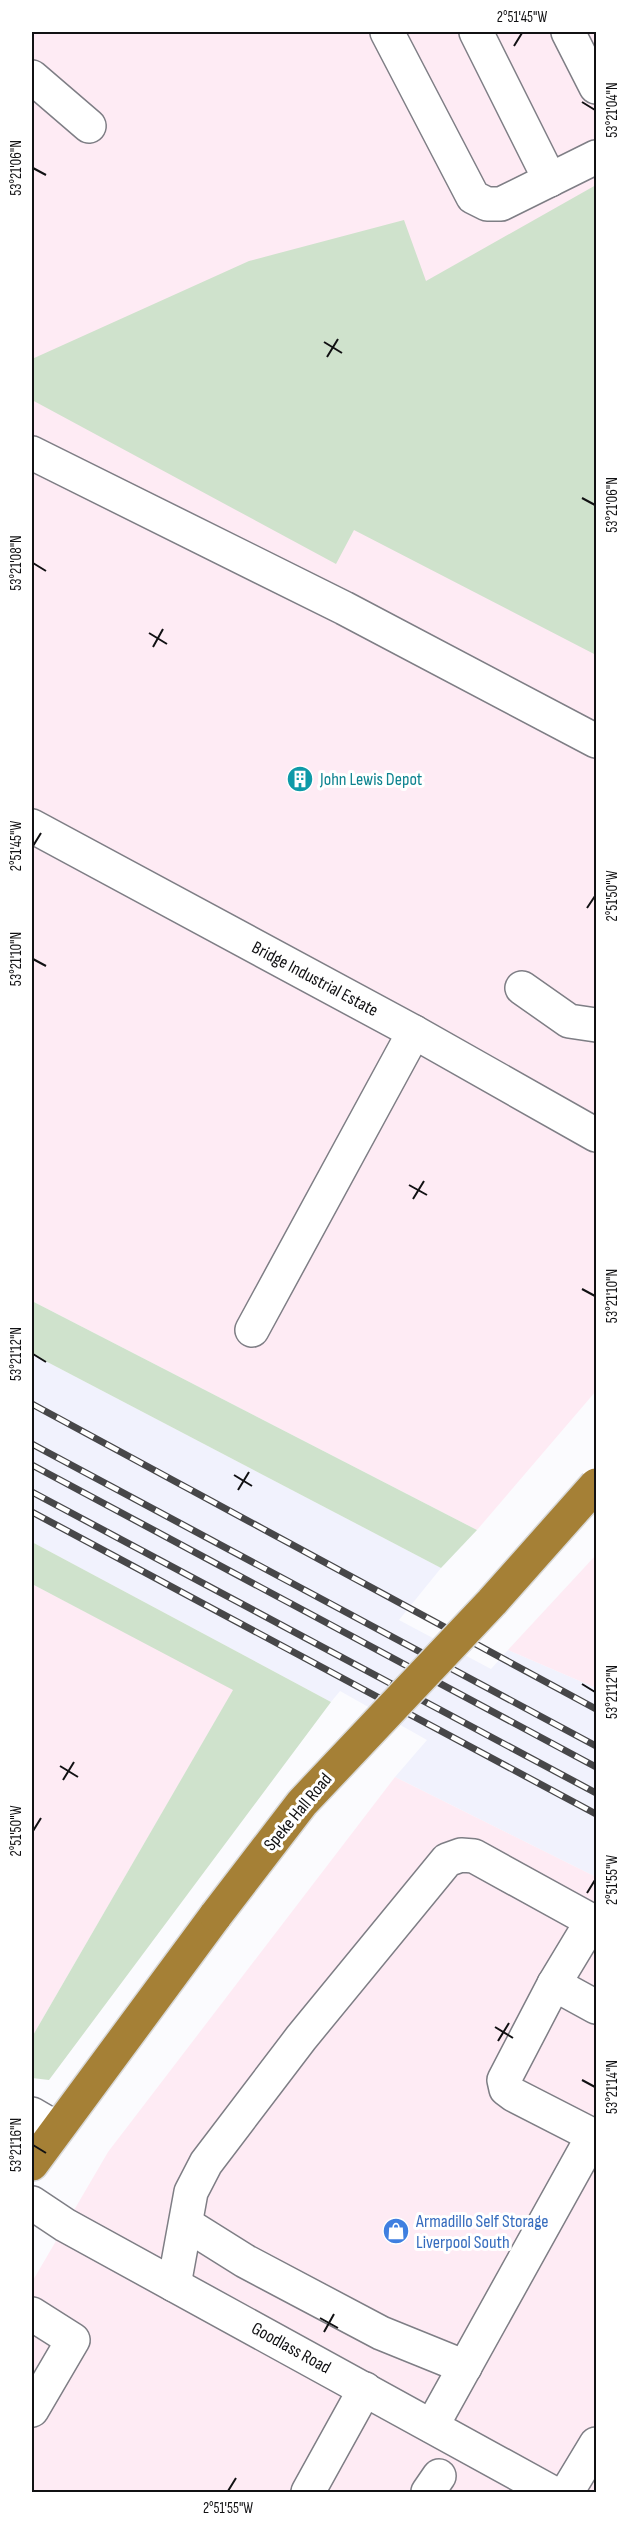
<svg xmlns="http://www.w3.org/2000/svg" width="628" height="2524" font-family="'Sofia Sans Condensed',sans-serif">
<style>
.built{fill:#f1f2fd}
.industrial{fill:#feebf4}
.green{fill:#cfe2cc}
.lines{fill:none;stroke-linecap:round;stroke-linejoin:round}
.minor-casing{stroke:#7e7e85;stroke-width:36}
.highway-casing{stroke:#d9d9d9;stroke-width:36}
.minor{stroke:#fff;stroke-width:33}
.highway{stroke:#a58036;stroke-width:33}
.rail-casing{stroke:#474749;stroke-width:7}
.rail{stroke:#fff;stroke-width:4.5;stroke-dasharray:14;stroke-linecap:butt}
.highway-bridge-casing{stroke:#d9d9d9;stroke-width:36;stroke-linecap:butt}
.highway-bridge{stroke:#a58036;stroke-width:33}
.ticks{fill:none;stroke:#111113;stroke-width:2}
.labels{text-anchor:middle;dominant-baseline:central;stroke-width:6;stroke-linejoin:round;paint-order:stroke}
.culture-label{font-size:18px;fill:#0d838f;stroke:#fff;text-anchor:start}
.street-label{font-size:18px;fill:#111113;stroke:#fff}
.shop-label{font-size:18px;fill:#366cbe;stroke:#fff;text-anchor:start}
.neatline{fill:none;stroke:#111113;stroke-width:2}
.ticks-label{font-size:15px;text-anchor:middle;fill:#111113}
</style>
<rect width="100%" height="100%" fill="#fbfbfe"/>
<!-- built -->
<path class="built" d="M32 1354 441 1568 399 1620 491 1669 508 1650 596 1688V1877L395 1777 427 1740 340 1691 331 1702 32 1542Z"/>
<!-- industrial -->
<g class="industrial">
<path d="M32 32H596V1391L477 1530 32 1301Z"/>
<path d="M596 1555V1688L508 1650Z"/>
<path d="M32 1584 234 1689 32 2037Z"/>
<path d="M395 1777 596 1877V2492H32V2282L108 2152Z"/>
</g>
<!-- green -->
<g class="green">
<path d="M596 185V655L354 530 336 564 32 400V359L249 261 404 220 426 281Z"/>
<path d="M32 1301 477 1530 441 1568 32 1354Z"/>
<path d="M32 1542 331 1702 49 2080 32 2078V2037L233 1690 32 1584Z"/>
</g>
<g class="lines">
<defs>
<g id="minor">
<path d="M387 32 473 197 487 204H501L596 157"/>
<path d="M476 32 550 180"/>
<path d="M568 32 596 87"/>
<path d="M32 77 89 126"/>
<path d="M32 453 344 608 596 741"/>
<path d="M32 826 414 1032 596 1135"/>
<path d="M522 988 569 1021 596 1025"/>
<path d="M252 1330 414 1032"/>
<path d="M596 1923 592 1921 554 1984 504 2080 506 2089 514 2095 596 2137"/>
<path d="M554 1984 596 2007"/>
<path d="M32 2114 56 2128"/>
<path d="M32 2203 65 2225 551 2492"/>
<path d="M186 2224 245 2261 381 2333 465 2367"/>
<path d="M174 2285 191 2192 206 2163 301 2038 447 1860 461 1855 474 1856 592 1921"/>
<path d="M32 2314 73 2340 32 2410"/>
<path d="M432 2426 593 2136"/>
<path d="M308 2492 365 2389"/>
<path d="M428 2492 439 2476"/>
<path d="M567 2492 596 2444"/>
</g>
<path id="highway" d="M32 2164 216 1915"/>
</defs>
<!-- minor casing -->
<use href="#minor" class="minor-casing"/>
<!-- highway casing -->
<use href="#highway" class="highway-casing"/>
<!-- minor -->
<use href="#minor" class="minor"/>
<!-- highway -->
<use href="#highway" class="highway"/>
<defs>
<g id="rail">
<path d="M32 1404 596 1709"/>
<path d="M32 1444 596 1746"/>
<path d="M32 1465 596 1767"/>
<path d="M32 1492 596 1793"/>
<path d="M32 1512 596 1814"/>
</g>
</defs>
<!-- rail casing -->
<use href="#rail" class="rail-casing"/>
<!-- rail -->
<use href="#rail" class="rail"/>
<defs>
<path id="highway-bridge" d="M216 1915 302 1803 492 1602 596 1485"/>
</defs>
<!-- highway-bridge casing -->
<use href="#highway-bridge" class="highway-bridge-casing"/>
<!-- highway-bridge -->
<use href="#highway-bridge" class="highway-bridge"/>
</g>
<!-- ticks -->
<path class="ticks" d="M514 46 522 33M582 102 595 110M33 168 46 175M324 342 342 353M327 357 338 339M582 498 595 505M33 563 46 571M149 633 167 644M153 647 163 629M33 846 41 833M587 908 595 896M33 959 46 966M409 1185 427 1195M413 1199 424 1181M582 1289 595 1296M33 1354 46 1362M234 1475 252 1486M238 1490 249 1472M582 1684 595 1692M60 1766 78 1777M63 1780 74 1762M33 1831 41 1818M587 1893 595 1880M495 2027 513 2038M498 2041 509 2023M582 2080 595 2087M33 2145 46 2153M320 2318 338 2328M324 2332 334 2314M228 2491 236 2478"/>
<!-- icons -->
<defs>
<symbol id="building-disc" viewBox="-11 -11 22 22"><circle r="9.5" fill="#0f9aa8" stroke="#fff"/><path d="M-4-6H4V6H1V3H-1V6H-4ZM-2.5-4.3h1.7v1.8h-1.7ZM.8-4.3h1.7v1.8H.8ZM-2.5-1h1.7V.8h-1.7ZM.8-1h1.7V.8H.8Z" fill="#fff"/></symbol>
<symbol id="shop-disc" viewBox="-11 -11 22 22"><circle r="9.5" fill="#3f7fe0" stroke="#fff"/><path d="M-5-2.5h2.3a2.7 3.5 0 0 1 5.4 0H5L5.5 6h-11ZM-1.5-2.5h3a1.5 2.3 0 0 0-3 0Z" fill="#fff"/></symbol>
</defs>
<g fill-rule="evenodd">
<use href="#building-disc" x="285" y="764" width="30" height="30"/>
<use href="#shop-disc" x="381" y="2216" width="30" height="30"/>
</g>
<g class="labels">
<!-- culture labels -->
<g class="culture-label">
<text x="320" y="779">John Lewis Depot</text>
</g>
<!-- street labels -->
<g class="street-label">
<text transform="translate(315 979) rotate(28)">Bridge Industrial Estate</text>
<text transform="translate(298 1812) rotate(-50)">Speke Hall Road</text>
<text transform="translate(291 2348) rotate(29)">Goodlass Road</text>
</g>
<!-- shop labels -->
<g class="shop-label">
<text x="416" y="2221">Armadillo Self Storage<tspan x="416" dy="21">Liverpool South</tspan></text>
</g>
</g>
<!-- border -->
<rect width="628" height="2524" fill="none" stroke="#ffffff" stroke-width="66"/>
<rect x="33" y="33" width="562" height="2458" class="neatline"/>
<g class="ticks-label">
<text x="522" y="22">2°51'45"W</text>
<text transform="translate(612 110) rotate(-90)" y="5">53°21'04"N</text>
<text transform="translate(16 168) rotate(-90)" y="5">53°21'06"N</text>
<text transform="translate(612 505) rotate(-90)" y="5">53°21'06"N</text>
<text transform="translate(16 563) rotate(-90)" y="5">53°21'08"N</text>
<text transform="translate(16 846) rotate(-90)" y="5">2°51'45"W</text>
<text transform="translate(612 896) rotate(-90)" y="5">2°51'50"W</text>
<text transform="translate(16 959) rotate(-90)" y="5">53°21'10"N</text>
<text transform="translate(612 1296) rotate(-90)" y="5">53°21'10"N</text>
<text transform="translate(16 1354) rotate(-90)" y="5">53°21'12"N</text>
<text transform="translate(612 1692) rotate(-90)" y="5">53°21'12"N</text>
<text transform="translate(16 1831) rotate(-90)" y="5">2°51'50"W</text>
<text transform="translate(612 1880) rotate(-90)" y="5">2°51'55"W</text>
<text transform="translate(612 2087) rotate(-90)" y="5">53°21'14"N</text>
<text transform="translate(16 2145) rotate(-90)" y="5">53°21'16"N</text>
<text x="228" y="2513">2°51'55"W</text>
</g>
</svg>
